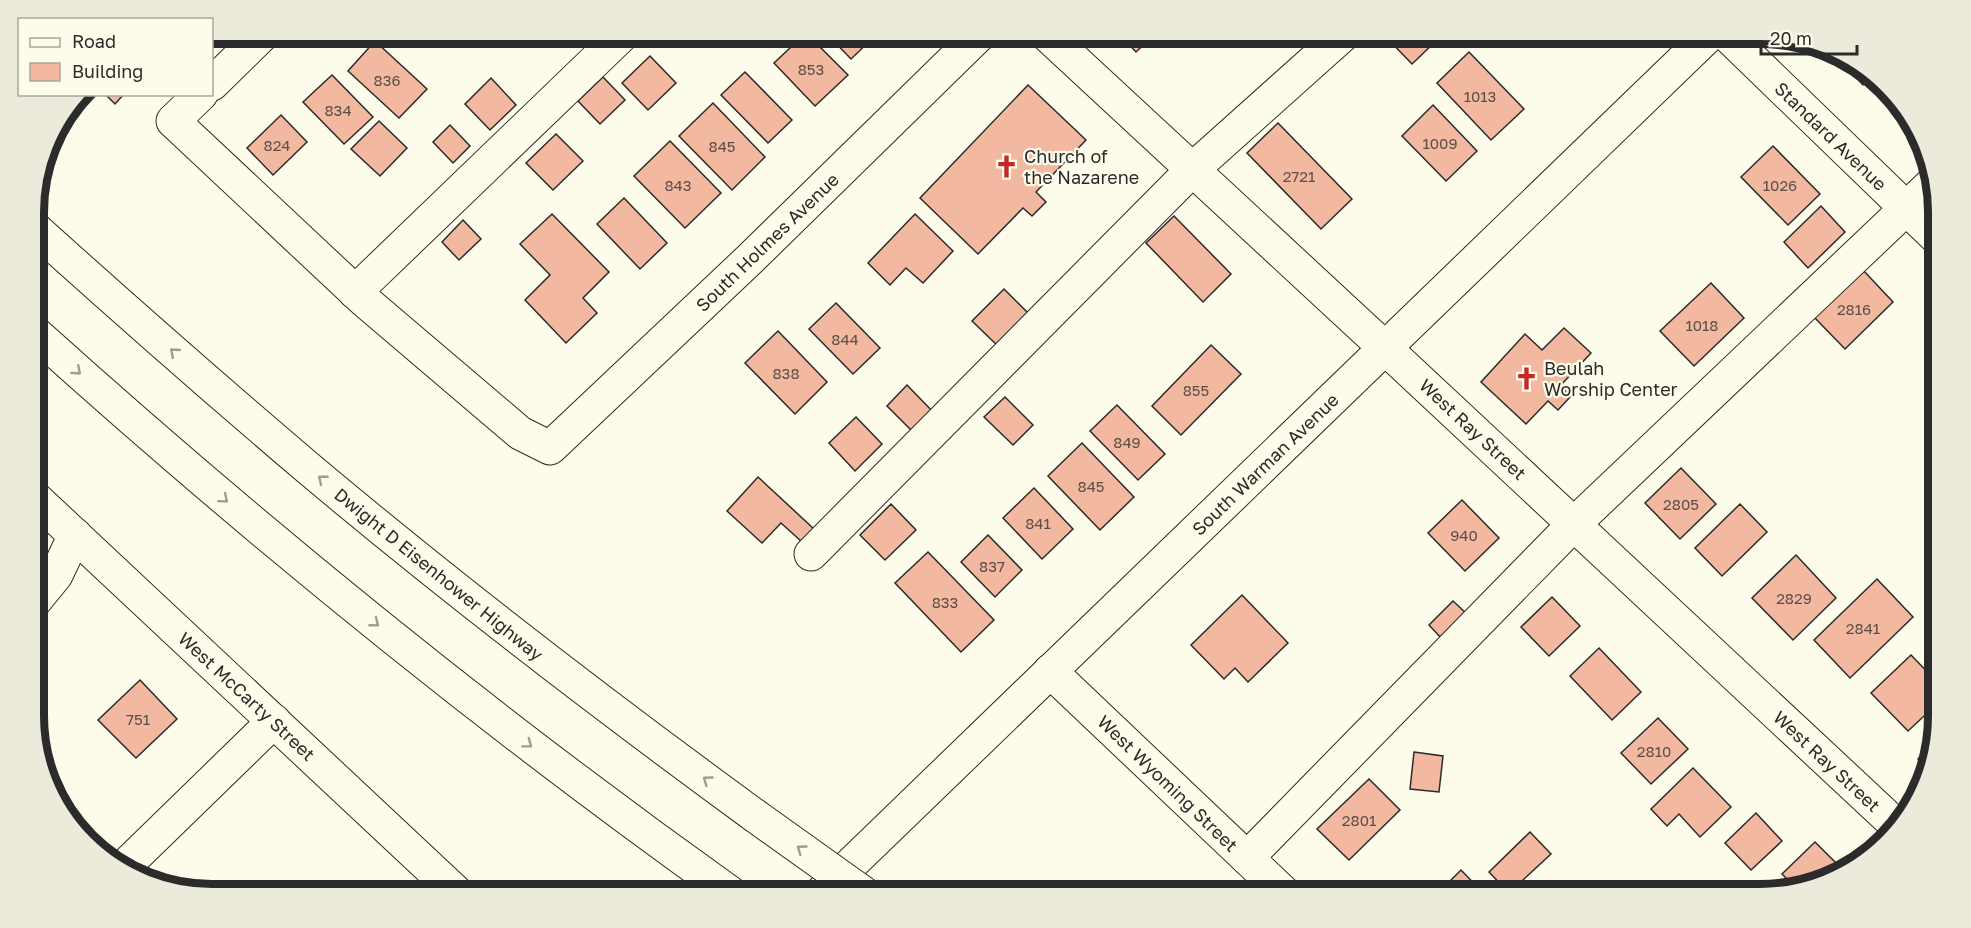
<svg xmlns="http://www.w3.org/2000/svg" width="1971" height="928" font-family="'Golos Text',sans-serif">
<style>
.building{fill:#f2b8a0;stroke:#2b2b2b;stroke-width:1.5}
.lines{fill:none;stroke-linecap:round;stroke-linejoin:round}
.minor-casing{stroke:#2b2b2b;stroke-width:35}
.major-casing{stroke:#2b2b2b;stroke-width:35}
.highway-casing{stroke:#2b2b2b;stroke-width:35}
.minor{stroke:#fdfbea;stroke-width:33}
.major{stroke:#fdfbea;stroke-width:33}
.highway{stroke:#fdfbea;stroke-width:33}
.highway-bridge-casing{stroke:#2b2b2b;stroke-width:35;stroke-linecap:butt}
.highway-bridge{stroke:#fdfbea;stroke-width:33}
.oneway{stroke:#9e9d94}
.labels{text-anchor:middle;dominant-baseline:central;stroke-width:4.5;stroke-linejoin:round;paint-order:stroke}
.number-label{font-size:15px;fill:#5d4e48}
.street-label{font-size:18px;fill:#2b2b2b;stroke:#fdfbea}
.poi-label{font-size:18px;fill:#2b2b2b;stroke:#fdfbea;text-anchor:start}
.rim{fill:none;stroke:#2b2b2b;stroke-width:8}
</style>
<rect width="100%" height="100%" fill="#fdfbea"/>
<!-- building -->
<g class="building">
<path d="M806 33 848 75 815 106 774 63Z"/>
<path d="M826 33H878L851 59Z"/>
<path d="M1118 33H1156L1136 52Z"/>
<path d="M1388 33H1432L1438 39 1412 64 1385 36Z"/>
<path d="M375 41 427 89 399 118 348 71Z"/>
<path d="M1826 46 1828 47 1869 79 1863 85Z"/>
<path d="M1469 52 1524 109 1491 140 1437 83Z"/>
<path d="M650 56 676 83 648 110 622 83Z"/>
<path d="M745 72 792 120 768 143 721 95Z"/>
<path d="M332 75 373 117 344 144 303 102Z"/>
<path d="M603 77 625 100 600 124 578 101Z"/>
<path d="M491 78 516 105 490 130 465 104Z"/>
<path d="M1028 85 1086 140 1036 192 1046 202 1032 216 1023 208 978 254 920 198Z"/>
<path d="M1884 90 1901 103 1912 129 1878 95Z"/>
<path d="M105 94H124L115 104Z"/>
<path d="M713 103 765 157 732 190 679 136Z"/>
<path d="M1433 105 1477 151 1446 181 1402 136Z"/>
<path d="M281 115 307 142 273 175 247 148Z"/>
<path d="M379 121 407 148 380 176 351 149Z"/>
<path d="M1278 123 1352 199 1321 229 1247 153Z"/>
<path d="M450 125 470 146 453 163 433 142Z"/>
<path d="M556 134 583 161 553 190 526 163Z"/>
<path d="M670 141 721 193 685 228 634 176Z"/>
<path d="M1773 146 1820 194 1788 225 1741 177Z"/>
<path d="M624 198 667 243 640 269 597 224Z"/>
<path d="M1821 206 1845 232 1808 268 1784 242Z"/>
<path d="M552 214 609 272 583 298 597 313 566 343 525 300 550 275 520 244Z"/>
<path d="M915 214 953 251 923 283 906 268 890 285 868 263Z"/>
<path d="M1174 216 1231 274 1203 302 1146 243Z"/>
<path d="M463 220 481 239 459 260 442 242Z"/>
<path d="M1863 270 1893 302 1845 349 1814 317Z"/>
<path d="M1711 283 1744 318 1694 366 1660 331Z"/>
<path d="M1004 289 1032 317 1001 349 972 321Z"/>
<path d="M836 303 880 348 853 374 809 329Z"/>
<path d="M1564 328 1591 353 1560 386 1571 396 1558 410 1548 401 1526 424 1481 382 1525 334 1542 350Z"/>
<path d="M778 331 827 382 795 414 745 363Z"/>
<path d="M1211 345 1241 374 1181 435 1152 406Z"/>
<path d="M907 385 935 414 915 434 887 406Z"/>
<path d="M1005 397 1033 425 1013 445 984 417Z"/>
<path d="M1117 405 1165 454 1138 480 1090 431Z"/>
<path d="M856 417 882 444 855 471 829 443Z"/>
<path d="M1082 443 1134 497 1100 530 1048 476Z"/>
<path d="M1681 468 1716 504 1680 539 1645 503Z"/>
<path d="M758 477 814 529 802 542 781 523 762 543 727 511Z"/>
<path d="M1034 488 1073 529 1042 559 1003 518Z"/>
<path d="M1462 500 1499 538 1465 571 1428 533Z"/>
<path d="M891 504 916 530 885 560 860 535Z"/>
<path d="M1740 504 1767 532 1722 576 1695 548Z"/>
<path d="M988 535 1022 570 995 597 961 562Z"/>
<path d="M928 552 994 620 961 652 895 583Z"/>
<path d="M1796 555 1836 598 1793 640 1752 598Z"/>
<path d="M1877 579 1913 617 1850 678 1814 640Z"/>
<path d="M1242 595 1288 643 1248 682 1235 668 1224 679 1191 645Z"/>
<path d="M1552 597 1580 626 1549 656 1521 627Z"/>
<path d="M1453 601 1468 615 1443 640 1429 625Z"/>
<path d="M1599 648 1641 692 1612 720 1570 676Z"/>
<path d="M1911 655 1938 683V703L1908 731 1871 693Z"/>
<path d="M140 680 177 719 136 758 98 720Z"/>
<path d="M1658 718 1688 749 1651 784 1621 753Z"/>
<path d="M1932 745 1927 770 1918 759Z"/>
<path d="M1414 752 1443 756 1439 792 1410 789Z"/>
<path d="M1693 768 1731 807 1700 837 1679 814 1667 826 1651 809Z"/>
<path d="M1369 779 1400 810 1349 860 1317 829Z"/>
<path d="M1756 813 1782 841 1751 870 1725 843Z"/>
<path d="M1530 832 1551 854 1509 893 1489 872Z"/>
<path d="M1815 842 1843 870 1795 887 1782 874Z"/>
<path d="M1461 870 1485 895H1436Z"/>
</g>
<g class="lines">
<defs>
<g id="minor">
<path d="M1045 33 1385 348 1898 827"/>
<path d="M1725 33 1937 238"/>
<path d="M212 84 264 33"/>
<path d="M201 94 173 121 365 301 520 433 550 448 750 259 981 33"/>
<path d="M355 292 624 33"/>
<path d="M34 497 459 895"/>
<path d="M811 554 1193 169 1345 33"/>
<path d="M34 602 56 575 75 535"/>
<path d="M1050 671 1286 895"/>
<path d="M1247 858 1574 524 1934 182"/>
<path d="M124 867 274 721"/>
</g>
<path id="major" d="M819 895 1711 33"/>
<g id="highway">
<path d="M33 227C124 309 215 389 308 468 452 589 602 704 754 815"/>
<path d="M34 332C256 532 489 721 733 895"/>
</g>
</defs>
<!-- minor casing -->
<use href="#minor" class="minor-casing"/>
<!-- major casing -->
<use href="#major" class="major-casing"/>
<!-- highway casing -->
<use href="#highway" class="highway-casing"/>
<!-- minor -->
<use href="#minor" class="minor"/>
<!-- major -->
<use href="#major" class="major"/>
<!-- highway -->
<use href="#highway" class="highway"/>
<defs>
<path id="highway-bridge" d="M754 815 866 895"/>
</defs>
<!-- highway-bridge casing -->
<use href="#highway-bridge" class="highway-bridge-casing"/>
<!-- highway-bridge -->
<use href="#highway-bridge" class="highway-bridge"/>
</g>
<!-- one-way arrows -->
<defs><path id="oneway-chevron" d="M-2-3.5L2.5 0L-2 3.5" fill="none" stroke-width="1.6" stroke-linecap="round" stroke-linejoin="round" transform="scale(1.5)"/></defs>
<g class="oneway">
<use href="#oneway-chevron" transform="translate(174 352) rotate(-139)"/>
<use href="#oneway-chevron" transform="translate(77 371) rotate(42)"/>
<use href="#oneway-chevron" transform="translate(322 479) rotate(-141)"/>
<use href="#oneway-chevron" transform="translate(224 499) rotate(40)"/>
<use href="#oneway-chevron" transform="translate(375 623) rotate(39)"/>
<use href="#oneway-chevron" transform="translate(528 744) rotate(37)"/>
<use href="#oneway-chevron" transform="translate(707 780) rotate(-144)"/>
<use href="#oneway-chevron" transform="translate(801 849) rotate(-144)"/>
</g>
<!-- icons -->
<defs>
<symbol id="church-bare" viewBox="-9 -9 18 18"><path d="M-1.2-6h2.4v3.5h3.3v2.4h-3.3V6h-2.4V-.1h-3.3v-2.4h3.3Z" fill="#c62828" stroke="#fdfbea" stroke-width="2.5" paint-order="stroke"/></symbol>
</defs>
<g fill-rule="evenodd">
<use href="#church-bare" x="990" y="150" width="33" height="33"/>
<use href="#church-bare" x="1510" y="362" width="33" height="33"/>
</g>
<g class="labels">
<!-- number labels -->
<g class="number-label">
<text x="811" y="69">853</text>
<text x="387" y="80">836</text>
<text x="1480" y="96">1013</text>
<text x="338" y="110">834</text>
<text x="1440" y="143">1009</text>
<text x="277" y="145">824</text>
<text x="722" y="146">845</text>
<text x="1299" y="176">2721</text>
<text x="678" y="185">843</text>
<text x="1780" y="185">1026</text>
<text x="1854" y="309">2816</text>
<text x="1702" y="325">1018</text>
<text x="845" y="339">844</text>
<text x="786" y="373">838</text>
<text x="1196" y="390">855</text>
<text x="1127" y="442">849</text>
<text x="1091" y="486">845</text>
<text x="1681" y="504">2805</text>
<text x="1038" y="523">841</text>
<text x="1464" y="535">940</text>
<text x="992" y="566">837</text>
<text x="1794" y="598">2829</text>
<text x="945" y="602">833</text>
<text x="1863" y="628">2841</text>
<text x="138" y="719">751</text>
<text x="1654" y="751">2810</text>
<text x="1359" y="820">2801</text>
</g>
<!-- street labels -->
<g class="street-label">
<text transform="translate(1831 136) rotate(44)">Standard Avenue</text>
<text transform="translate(767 242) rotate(-44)">South Holmes Avenue</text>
<text transform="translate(1473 429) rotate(43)">West Ray Street</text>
<text transform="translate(1265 464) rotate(-44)">South Warman Avenue</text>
<text transform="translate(439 574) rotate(39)">Dwight D Eisenhower Highway</text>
<text transform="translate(247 696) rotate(43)">West McCarty Street</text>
<text transform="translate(1827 761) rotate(43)">West Ray Street</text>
<text transform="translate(1168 783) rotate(44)">West Wyoming Street</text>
</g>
<!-- poi labels -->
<g class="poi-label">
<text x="1024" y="156">Church of<tspan x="1024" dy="21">the Nazarene</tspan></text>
<text x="1544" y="368">Beulah<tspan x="1544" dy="21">Worship Center</tspan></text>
</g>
</g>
<!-- crop -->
<path d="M0 0H1971V928H0ZM212 44H1760A168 168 0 0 1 1928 212V716A168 168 0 0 1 1760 884H212A168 168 0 0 1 44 716V212A168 168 0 0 1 212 44Z" fill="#eceadb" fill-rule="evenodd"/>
<path class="rim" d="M212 44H1760A168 168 0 0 1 1928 212V716A168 168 0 0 1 1760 884H212A168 168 0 0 1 44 716V212A168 168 0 0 1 212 44Z"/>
<!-- legend -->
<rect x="18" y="18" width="195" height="78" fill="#fdfbea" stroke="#a9a89e" stroke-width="1.5"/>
<rect x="30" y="38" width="30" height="9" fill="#fdfbea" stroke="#a9a89e" stroke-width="1.5"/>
<text x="72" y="48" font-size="18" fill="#2b2b2b">Road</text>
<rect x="30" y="63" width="30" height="18" fill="#f2b8a0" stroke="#a9a89e" stroke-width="1.5"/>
<text x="72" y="78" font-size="18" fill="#2b2b2b">Building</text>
<!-- scale -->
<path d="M1761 45v9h96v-9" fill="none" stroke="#2b2b2b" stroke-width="3"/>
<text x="1770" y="45" font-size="18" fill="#2b2b2b" stroke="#fdfbea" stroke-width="4.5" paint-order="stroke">20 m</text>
</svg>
